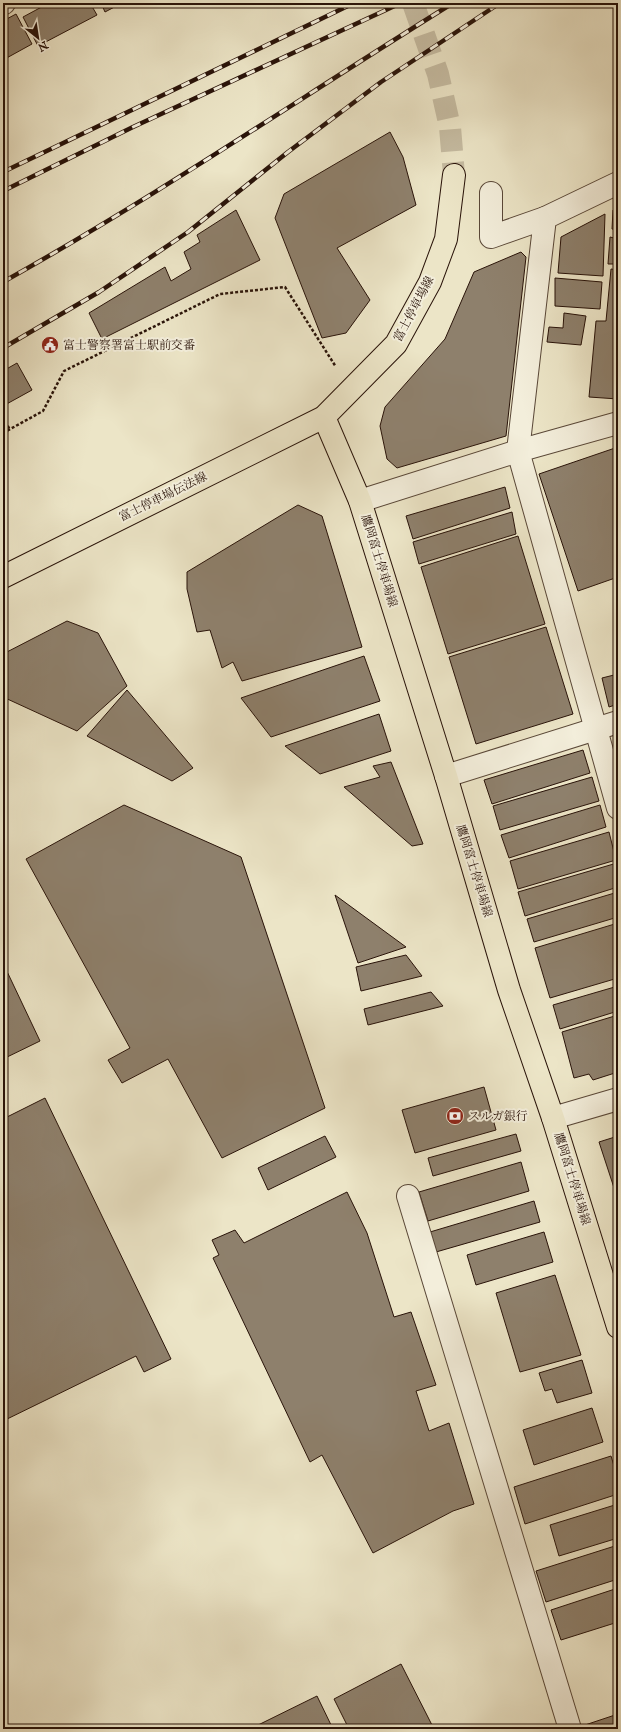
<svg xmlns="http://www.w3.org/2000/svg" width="621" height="1732" font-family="'IM FELL English','Noto Serif JP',serif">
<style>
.building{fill:#8e806c;stroke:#291309}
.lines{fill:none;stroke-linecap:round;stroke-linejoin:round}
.major-tunnel{stroke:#c5bba1;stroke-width:22;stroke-dasharray:22 11;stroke-linecap:butt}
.minor-casing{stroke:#5a4838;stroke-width:24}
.major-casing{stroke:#291309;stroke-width:24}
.path{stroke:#291309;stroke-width:2.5;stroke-dasharray:3 2;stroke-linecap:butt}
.minor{stroke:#f3eedb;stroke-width:22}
.major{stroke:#ece5c7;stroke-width:22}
.rail-casing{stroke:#291309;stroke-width:4.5}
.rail{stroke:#f3eedb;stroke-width:3;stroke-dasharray:9;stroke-linecap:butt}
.labels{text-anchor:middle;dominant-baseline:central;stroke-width:4;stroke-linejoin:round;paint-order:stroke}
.street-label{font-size:12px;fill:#291309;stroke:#f3eedb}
.poi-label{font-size:12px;fill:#291309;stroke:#f3eedb;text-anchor:start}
</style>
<rect width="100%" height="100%" fill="#ece5c7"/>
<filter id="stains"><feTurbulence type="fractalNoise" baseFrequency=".005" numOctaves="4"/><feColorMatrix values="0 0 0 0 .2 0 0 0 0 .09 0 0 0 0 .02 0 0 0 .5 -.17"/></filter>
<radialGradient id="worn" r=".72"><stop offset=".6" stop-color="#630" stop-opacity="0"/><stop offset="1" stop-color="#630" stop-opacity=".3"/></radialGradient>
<!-- building -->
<g class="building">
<path d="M49 3H90L97 15 38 46 23 17Z"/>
<path d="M101 3H122L105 12Z"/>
<path d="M16 14 32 44 3 60V21Z"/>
<path d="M390 132 403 157 416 205 337 248 370 300 346 333 322 338 275 218 284 194Z"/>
<path d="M618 207V230L612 229 613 210Z"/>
<path d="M236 210 260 260 102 339 89 313 165 267 171 281 191 269 184 252 200 242 197 235Z"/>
<path d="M605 214 603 276 558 273 561 237Z"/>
<path d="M610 237 618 239V264H608Z"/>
<path d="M521 252 526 257 506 436 397 468 387 459 380 426 385 407 445 339 474 272Z"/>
<path d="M611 269 618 270V399L589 397 596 321H606Z"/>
<path d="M555 278 602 282 600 309 555 306Z"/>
<path d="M564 313 586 316 581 345 547 342 549 327 563 328Z"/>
<path d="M17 363 32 390 3 406V371Z"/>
<path d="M618 447V577L578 591 539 474Z"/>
<path d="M505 487 510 508 413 539 406 516Z"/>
<path d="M298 505 322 516 362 647 242 681 233 662 222 668 210 630 197 632 187 589V572Z"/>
<path d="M512 512 516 534 419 564 413 542Z"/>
<path d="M518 536 545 624 448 654 421 567Z"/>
<path d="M67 621 98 633 127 686 77 731 3 697V654Z"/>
<path d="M546 627 573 714 476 744 449 657Z"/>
<path d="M364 656 380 701 271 737 241 698Z"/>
<path d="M618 674V704L609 707 602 678Z"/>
<path d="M127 690 193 768 172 781 87 736Z"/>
<path d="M379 714 391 751 320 774 285 746Z"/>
<path d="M583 750 590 773 492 804 484 780Z"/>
<path d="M391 762 423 844 412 846 344 787 380 777 373 766Z"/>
<path d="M592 777 599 801 500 830 493 806Z"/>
<path d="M124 805 241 857 325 1108 222 1158 168 1059 122 1083 108 1060 130 1048 26 859Z"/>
<path d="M600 805 606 827 509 858 501 835Z"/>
<path d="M609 832 616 860 518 889 510 861Z"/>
<path d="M617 863 618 887 525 916 518 892Z"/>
<path d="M618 892V917L534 942 527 919Z"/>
<path d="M335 895 406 947 358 963Z"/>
<path d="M618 923V978L550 998 535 948Z"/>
<path d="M406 955 422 976 361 991 356 967Z"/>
<path d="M3 963 40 1041 3 1059Z"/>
<path d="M618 986V1011L560 1029 553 1005Z"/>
<path d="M431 992 443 1006 368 1025 364 1009Z"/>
<path d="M618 1015V1072L593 1080 589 1074 574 1078 562 1032Z"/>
<path d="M484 1087 496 1130 415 1153 402 1110Z"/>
<path d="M45 1098 171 1359 144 1372 136 1356 3 1421V1119Z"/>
<path d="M516 1134 521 1151 433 1176 428 1158Z"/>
<path d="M325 1136 336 1157 268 1190 258 1168Z"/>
<path d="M618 1136V1200L599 1142Z"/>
<path d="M521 1162 529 1191 428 1221 419 1192Z"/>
<path d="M347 1192 367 1233 394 1317 411 1312 436 1385 416 1391 429 1431 449 1423 474 1504 453 1511 373 1553 322 1455 310 1462 213 1258 219 1255 212 1240 235 1230 244 1243Z"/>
<path d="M534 1201 540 1222 436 1252 430 1232Z"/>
<path d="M544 1232 553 1262 476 1285 467 1255Z"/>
<path d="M555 1275 581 1355 520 1372 496 1293Z"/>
<path d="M582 1360 592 1393 557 1403 552 1389 545 1391 539 1373Z"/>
<path d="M592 1408 603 1442 534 1465 523 1430Z"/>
<path d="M611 1456 618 1479V1494L525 1524 514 1487Z"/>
<path d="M618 1504V1538L559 1556 550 1525Z"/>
<path d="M618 1545V1579L546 1602 536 1571Z"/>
<path d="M618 1588V1622L561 1640 551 1610Z"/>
<path d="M401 1664 434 1729H349L334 1699Z"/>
<path d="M317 1696 333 1729H250Z"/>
<path d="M618 1714V1729H583L582 1726Z"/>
</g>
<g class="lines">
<!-- major-tunnel -->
<path class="major-tunnel" d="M413 3 438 74 450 127 454 175"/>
<defs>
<g id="minor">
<path d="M3 3H4"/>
<path d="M618 183 545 218 518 451 618 808"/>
<path d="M491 193V237L545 218"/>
<path d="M360 501 518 451 618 423"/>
<path d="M446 776 618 722"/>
<path d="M553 1118 618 1099"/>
<path d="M408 1196 570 1729"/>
</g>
<g id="major">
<path d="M324 417 360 501 446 776 509 990 553 1118 618 1327"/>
<path d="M3 577 324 417 396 344 430 282 446 239 454 175"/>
</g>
</defs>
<!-- minor casing -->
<use href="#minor" class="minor-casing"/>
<!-- major casing -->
<use href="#major" class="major-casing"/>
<!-- path -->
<g class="path">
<path d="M3 417 10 430"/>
<path d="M3 433 43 411 64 371 220 294 285 287 336 367"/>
</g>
<!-- minor -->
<use href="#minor" class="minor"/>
<!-- major -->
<use href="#major" class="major"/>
<defs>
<g id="rail">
<path d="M3 172 354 3"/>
<path d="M3 191 133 127 401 3"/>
<path d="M3 282C157 196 303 96 453 3"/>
<path d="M3 348 99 292 188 232 288 152 381 82 500 3"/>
</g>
</defs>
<!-- rail casing -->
<use href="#rail" class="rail-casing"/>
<!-- rail -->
<use href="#rail" class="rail"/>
</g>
<!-- icons -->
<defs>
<symbol id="civic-disc" viewBox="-11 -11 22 22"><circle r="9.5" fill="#8f2418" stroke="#f3eedb"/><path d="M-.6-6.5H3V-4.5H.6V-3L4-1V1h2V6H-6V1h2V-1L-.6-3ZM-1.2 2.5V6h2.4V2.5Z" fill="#fff"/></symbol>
<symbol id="bank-disc" viewBox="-11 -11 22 22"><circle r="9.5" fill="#8f2418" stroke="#f3eedb"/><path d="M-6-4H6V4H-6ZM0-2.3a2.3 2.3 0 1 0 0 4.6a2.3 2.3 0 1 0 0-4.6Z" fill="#fff"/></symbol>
</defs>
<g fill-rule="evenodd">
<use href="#civic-disc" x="40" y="335" width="20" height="20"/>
<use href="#bank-disc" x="445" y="1106" width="20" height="20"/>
</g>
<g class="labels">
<!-- street labels -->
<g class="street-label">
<text transform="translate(414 309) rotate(-62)">富士停車場線</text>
<text transform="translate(163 497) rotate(-26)">富士停車場伝法線</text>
<text transform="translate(379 561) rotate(73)">鷹岡富士停車場線</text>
<text transform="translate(474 871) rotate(73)">鷹岡富士停車場線</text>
<text transform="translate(572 1179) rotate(73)">鷹岡富士停車場線</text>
</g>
<!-- poi labels -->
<g class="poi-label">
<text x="63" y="345">富士警察署富士駅前交番</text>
<text x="468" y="1116">スルガ銀行</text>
</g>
</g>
<!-- margin -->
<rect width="621" height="1732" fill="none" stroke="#ece5c7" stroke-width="16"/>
<rect x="4" y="4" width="613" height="1724" fill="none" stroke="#291309" stroke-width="2"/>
<rect x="8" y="8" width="605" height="1716" fill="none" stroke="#291309"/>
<!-- north arrow -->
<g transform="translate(38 38) rotate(150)" stroke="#f3eedb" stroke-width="3" paint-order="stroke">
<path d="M0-3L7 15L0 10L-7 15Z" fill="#291309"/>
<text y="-6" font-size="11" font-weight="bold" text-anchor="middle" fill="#291309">N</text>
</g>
<rect width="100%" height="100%" filter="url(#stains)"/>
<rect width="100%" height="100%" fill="url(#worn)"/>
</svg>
